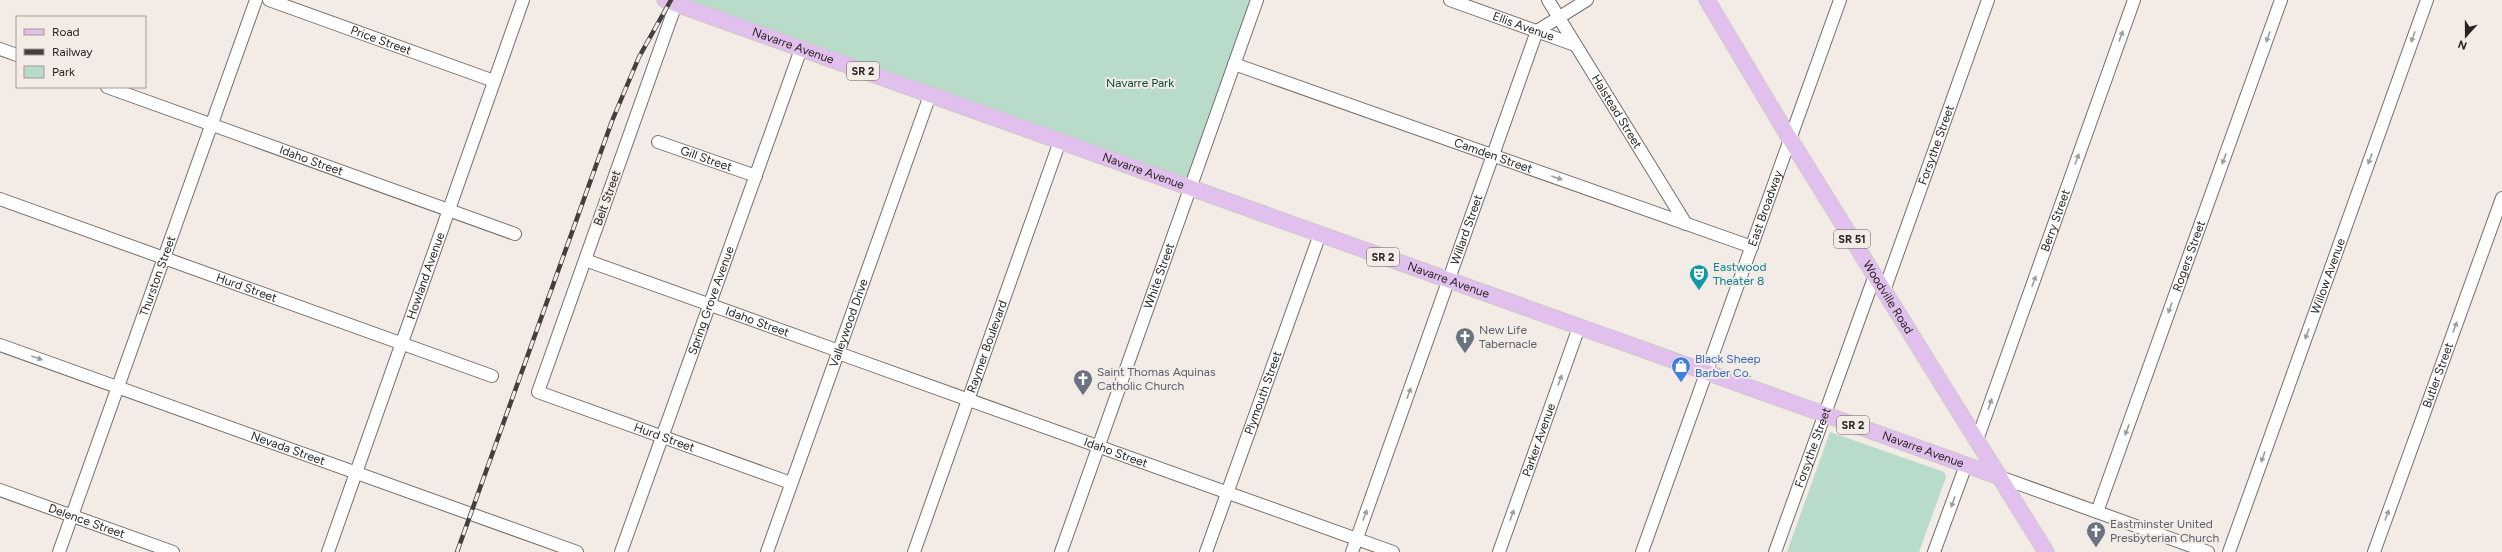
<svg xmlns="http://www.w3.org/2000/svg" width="2502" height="552" font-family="Figtree,sans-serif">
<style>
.green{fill:#b8dbca}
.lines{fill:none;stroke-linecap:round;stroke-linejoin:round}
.minor-casing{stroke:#756f6b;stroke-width:14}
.major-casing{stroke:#cbcaca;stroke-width:17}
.minor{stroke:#fff;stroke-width:12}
.major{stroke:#e2c0ed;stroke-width:15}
.rail-casing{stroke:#423f3d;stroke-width:4.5}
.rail{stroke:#f2ebe6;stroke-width:3;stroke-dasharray:9;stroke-linecap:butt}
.oneway{fill:#9e9c9c}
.labels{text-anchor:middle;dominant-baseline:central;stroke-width:4;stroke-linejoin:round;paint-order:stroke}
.shield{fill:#f2ebe6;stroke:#64605e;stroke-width:1}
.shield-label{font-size:11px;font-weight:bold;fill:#272423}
.street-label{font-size:12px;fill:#272423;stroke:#f2ebe6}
.park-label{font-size:12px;fill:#064e37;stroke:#f2ebe6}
.culture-label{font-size:12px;fill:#0d838f;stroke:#f2ebe6;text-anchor:start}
.worship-label{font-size:12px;fill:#5b616d;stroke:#f2ebe6;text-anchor:start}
.shop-label{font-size:12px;fill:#366cbe;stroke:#f2ebe6;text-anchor:start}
</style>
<rect width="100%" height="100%" fill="#f2ebe6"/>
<!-- green -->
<g class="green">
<path d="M671 0H1257L1191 188Z"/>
<path d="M1830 432 1944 472 1946 477 1919 552H1787Z"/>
</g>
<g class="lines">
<defs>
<g id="minor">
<path id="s1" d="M269 0 494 81"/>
<path id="s2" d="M1450 0 1575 45"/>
<path id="s3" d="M1548 0 1686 224"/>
<path id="s4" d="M676 4 538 392 791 483"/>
<path d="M0 49 17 55"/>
<path id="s5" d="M1234 64 1752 247"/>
<path id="s6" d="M107 87 515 234"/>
<path id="s7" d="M658 142 756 176"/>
<path id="s8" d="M0 199 492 376"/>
<path id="s9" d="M585 260 839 351"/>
<path id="s10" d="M1884 291 1988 0"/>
<path id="s11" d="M0 345 577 552"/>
<path id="s12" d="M838 353 1393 552"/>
<path id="s13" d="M1977 440 2134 0"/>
<path d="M2000 477 2208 552"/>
<path id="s14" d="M0 490 173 552"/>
<path id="s15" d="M2097 512 2281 0"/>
<path id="s16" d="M59 552 256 0"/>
<path id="s17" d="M328 552 523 0"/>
<path id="s18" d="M621 552 801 49"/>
<path id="s19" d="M767 552 930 95"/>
<path id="s20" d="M914 552 1060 141"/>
<path id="s21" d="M1061 552 1257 0"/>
<path id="s22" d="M1206 552 1320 234"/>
<path id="s23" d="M1352 552 1537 31 1587 0"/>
<path id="s24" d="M1499 552 1579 327"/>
<path id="s25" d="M1642 552 1840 0"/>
<path id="s26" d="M1775 552 1875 275"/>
<path d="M1934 552 1966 465"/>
<path id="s27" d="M2229 552 2427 0"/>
<path id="s28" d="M2374 552 2502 198"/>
</g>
<g id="major">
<path id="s29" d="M665 0 2000 477"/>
<path id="s30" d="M1707 0 1790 139 2046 552"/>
</g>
</defs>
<!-- minor casing -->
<use href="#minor" class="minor-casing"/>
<!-- major casing -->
<use href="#major" class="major-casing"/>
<!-- minor -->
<use href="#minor" class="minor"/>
<!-- major -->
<use href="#major" class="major"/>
<defs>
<path id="rail" d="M457 552 612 121 639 57 671 0"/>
</defs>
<!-- rail casing -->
<use href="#rail" class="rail-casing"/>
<!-- rail -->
<use href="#rail" class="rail"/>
</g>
<!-- one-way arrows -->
<defs><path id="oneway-solid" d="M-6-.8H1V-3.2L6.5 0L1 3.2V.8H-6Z"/></defs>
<g class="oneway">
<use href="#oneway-solid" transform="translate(2121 36) rotate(-70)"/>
<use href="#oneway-solid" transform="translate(2268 37) rotate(110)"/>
<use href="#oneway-solid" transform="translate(2413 37) rotate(110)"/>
<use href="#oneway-solid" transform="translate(2077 159) rotate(-70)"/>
<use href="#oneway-solid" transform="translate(2224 159) rotate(110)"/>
<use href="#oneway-solid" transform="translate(2370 159) rotate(110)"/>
<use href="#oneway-solid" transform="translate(1557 178) rotate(19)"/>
<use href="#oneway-solid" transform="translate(2034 281) rotate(-70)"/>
<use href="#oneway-solid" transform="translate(2170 308) rotate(110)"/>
<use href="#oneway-solid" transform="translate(2455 327) rotate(-70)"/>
<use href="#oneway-solid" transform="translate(2307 334) rotate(110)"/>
<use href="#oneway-solid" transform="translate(37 358) rotate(20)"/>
<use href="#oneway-solid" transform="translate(1560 380) rotate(-70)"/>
<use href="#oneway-solid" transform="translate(1409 393) rotate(-70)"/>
<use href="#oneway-solid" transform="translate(1990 404) rotate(-71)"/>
<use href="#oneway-solid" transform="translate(2127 430) rotate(110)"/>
<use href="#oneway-solid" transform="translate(2263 457) rotate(110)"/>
<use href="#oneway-solid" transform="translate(1953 502) rotate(110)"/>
<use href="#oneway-solid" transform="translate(1365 515) rotate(-70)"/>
<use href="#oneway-solid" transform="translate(1512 515) rotate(-70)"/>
<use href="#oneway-solid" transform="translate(2387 515) rotate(-70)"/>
</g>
<!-- icons -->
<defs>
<symbol id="theatre-pin" viewBox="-11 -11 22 30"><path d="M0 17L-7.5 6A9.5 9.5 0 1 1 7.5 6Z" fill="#0f9aa8" stroke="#f2ebe6"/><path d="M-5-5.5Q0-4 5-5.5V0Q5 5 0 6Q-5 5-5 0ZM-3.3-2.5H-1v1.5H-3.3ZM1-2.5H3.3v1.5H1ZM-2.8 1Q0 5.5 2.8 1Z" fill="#fff"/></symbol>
<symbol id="church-pin" viewBox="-11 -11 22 30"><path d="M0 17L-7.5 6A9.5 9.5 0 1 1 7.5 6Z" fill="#6b7280" stroke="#f2ebe6"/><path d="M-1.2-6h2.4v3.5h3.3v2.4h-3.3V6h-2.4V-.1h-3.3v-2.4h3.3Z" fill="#fff"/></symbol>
<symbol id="shop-pin" viewBox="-11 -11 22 30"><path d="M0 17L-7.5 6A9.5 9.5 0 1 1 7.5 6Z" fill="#3f7fe0" stroke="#f2ebe6"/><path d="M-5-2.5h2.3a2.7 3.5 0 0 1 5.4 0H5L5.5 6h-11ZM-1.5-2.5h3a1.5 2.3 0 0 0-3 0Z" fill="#fff"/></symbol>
</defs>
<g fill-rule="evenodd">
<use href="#theatre-pin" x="1688" y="263" width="22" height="30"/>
<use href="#church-pin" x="1454" y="326" width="22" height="30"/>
<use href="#shop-pin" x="1670" y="355" width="22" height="30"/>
<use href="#church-pin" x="1072" y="368" width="22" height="30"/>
<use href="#church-pin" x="2085" y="520" width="22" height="30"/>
</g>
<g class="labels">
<!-- shield labels -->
<g class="shield">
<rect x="847" y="62" width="32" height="18" rx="3"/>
<rect x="1834" y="230" width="36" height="18" rx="3"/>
<rect x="1367" y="248" width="32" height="18" rx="3"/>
<rect x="1837" y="416" width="32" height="18" rx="3"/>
</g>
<g class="shield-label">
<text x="863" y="71">SR 2</text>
<text x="1852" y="239">SR 51</text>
<text x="1383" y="257">SR 2</text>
<text x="1853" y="425">SR 2</text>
</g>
<!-- street labels -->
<g class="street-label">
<text stroke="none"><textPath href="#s2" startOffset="78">Ellis Avenue</textPath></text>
<text stroke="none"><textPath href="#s1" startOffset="119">Price Street</textPath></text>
<text stroke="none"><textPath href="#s29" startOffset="136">Navarre Avenue</textPath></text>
<text stroke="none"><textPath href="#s3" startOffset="131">Halstead Street</textPath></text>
<text stroke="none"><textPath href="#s10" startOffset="155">Forsythe Street</textPath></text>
<text stroke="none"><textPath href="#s5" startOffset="275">Camden Street</textPath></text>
<text stroke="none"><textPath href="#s7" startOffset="51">Gill Street</textPath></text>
<text stroke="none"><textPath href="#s6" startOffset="217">Idaho Street</textPath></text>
<text stroke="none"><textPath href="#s29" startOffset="508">Navarre Avenue</textPath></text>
<text transform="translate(607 198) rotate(-70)">Belt Street</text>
<text stroke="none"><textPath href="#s25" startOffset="365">East Broadway</textPath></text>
<text stroke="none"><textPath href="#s13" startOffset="233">Berry Street</textPath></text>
<text stroke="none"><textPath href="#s23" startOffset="342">Willard Street</textPath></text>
<text stroke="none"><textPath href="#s15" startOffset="272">Rogers Street</textPath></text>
<text stroke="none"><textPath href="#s16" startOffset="293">Thurston Street</textPath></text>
<text stroke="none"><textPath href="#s17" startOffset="293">Howland Avenue</textPath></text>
<text stroke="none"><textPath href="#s21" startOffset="293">White Street</textPath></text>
<text stroke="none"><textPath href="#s27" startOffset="293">Willow Avenue</textPath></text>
<text stroke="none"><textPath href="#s29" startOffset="832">Navarre Avenue</textPath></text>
<text stroke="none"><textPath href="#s8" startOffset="262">Hurd Street</textPath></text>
<text stroke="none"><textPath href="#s30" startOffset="348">Woodville Road</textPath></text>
<text stroke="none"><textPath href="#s18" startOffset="267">Spring Grove Avenue</textPath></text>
<text stroke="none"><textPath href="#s9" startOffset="183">Idaho Street</textPath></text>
<text stroke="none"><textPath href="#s19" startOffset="243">Valleywood Drive</textPath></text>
<text stroke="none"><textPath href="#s20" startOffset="218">Raymer Boulevard</textPath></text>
<text stroke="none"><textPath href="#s28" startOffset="188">Butler Street</textPath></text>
<text stroke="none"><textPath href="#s22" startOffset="169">Plymouth Street</textPath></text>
<text stroke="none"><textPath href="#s4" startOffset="546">Hurd Street</textPath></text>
<text stroke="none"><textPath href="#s24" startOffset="119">Parker Avenue</textPath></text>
<text stroke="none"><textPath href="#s26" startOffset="111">Forsythe Street</textPath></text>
<text stroke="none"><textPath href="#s11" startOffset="306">Nevada Street</textPath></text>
<text stroke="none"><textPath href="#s29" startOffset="1336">Navarre Avenue</textPath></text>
<text stroke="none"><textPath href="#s12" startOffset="295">Idaho Street</textPath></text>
<text stroke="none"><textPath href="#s14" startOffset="92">Delence Street</textPath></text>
</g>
<!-- park labels -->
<g class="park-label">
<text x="1140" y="83">Navarre Park</text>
</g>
<!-- culture labels -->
<g class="culture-label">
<text x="1713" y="267">Eastwood<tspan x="1713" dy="14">Theater 8</tspan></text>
</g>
<!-- worship labels -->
<g class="worship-label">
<text x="1479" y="330">New Life<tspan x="1479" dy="14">Tabernacle</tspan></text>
<text x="1097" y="372">Saint Thomas Aquinas<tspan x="1097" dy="14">Catholic Church</tspan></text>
<text x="2110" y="524">Eastminster United<tspan x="2110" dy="14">Presbyterian Church</tspan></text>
</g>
<!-- shop labels -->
<g class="shop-label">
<text x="1695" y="359">Black Sheep<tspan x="1695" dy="14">Barber Co.</tspan></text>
</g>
</g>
<!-- legend -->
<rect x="16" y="16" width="130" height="72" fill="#f2ebe6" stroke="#a19b98"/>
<rect x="24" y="29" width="20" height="6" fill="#e2c0ed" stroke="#a19b98"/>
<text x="52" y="36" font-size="12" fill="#272423">Road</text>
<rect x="24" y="49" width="20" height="6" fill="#423f3d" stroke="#a19b98"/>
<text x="52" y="56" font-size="12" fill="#272423">Railway</text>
<rect x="24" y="66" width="20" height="12" fill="#b8dbca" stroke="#a19b98"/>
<text x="52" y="76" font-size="12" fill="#272423">Park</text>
<!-- north arrow -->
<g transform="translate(2466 36) rotate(201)" stroke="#f2ebe6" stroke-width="3" paint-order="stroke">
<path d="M0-3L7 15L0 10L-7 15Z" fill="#272423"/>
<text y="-6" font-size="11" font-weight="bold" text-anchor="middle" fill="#272423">N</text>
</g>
</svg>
